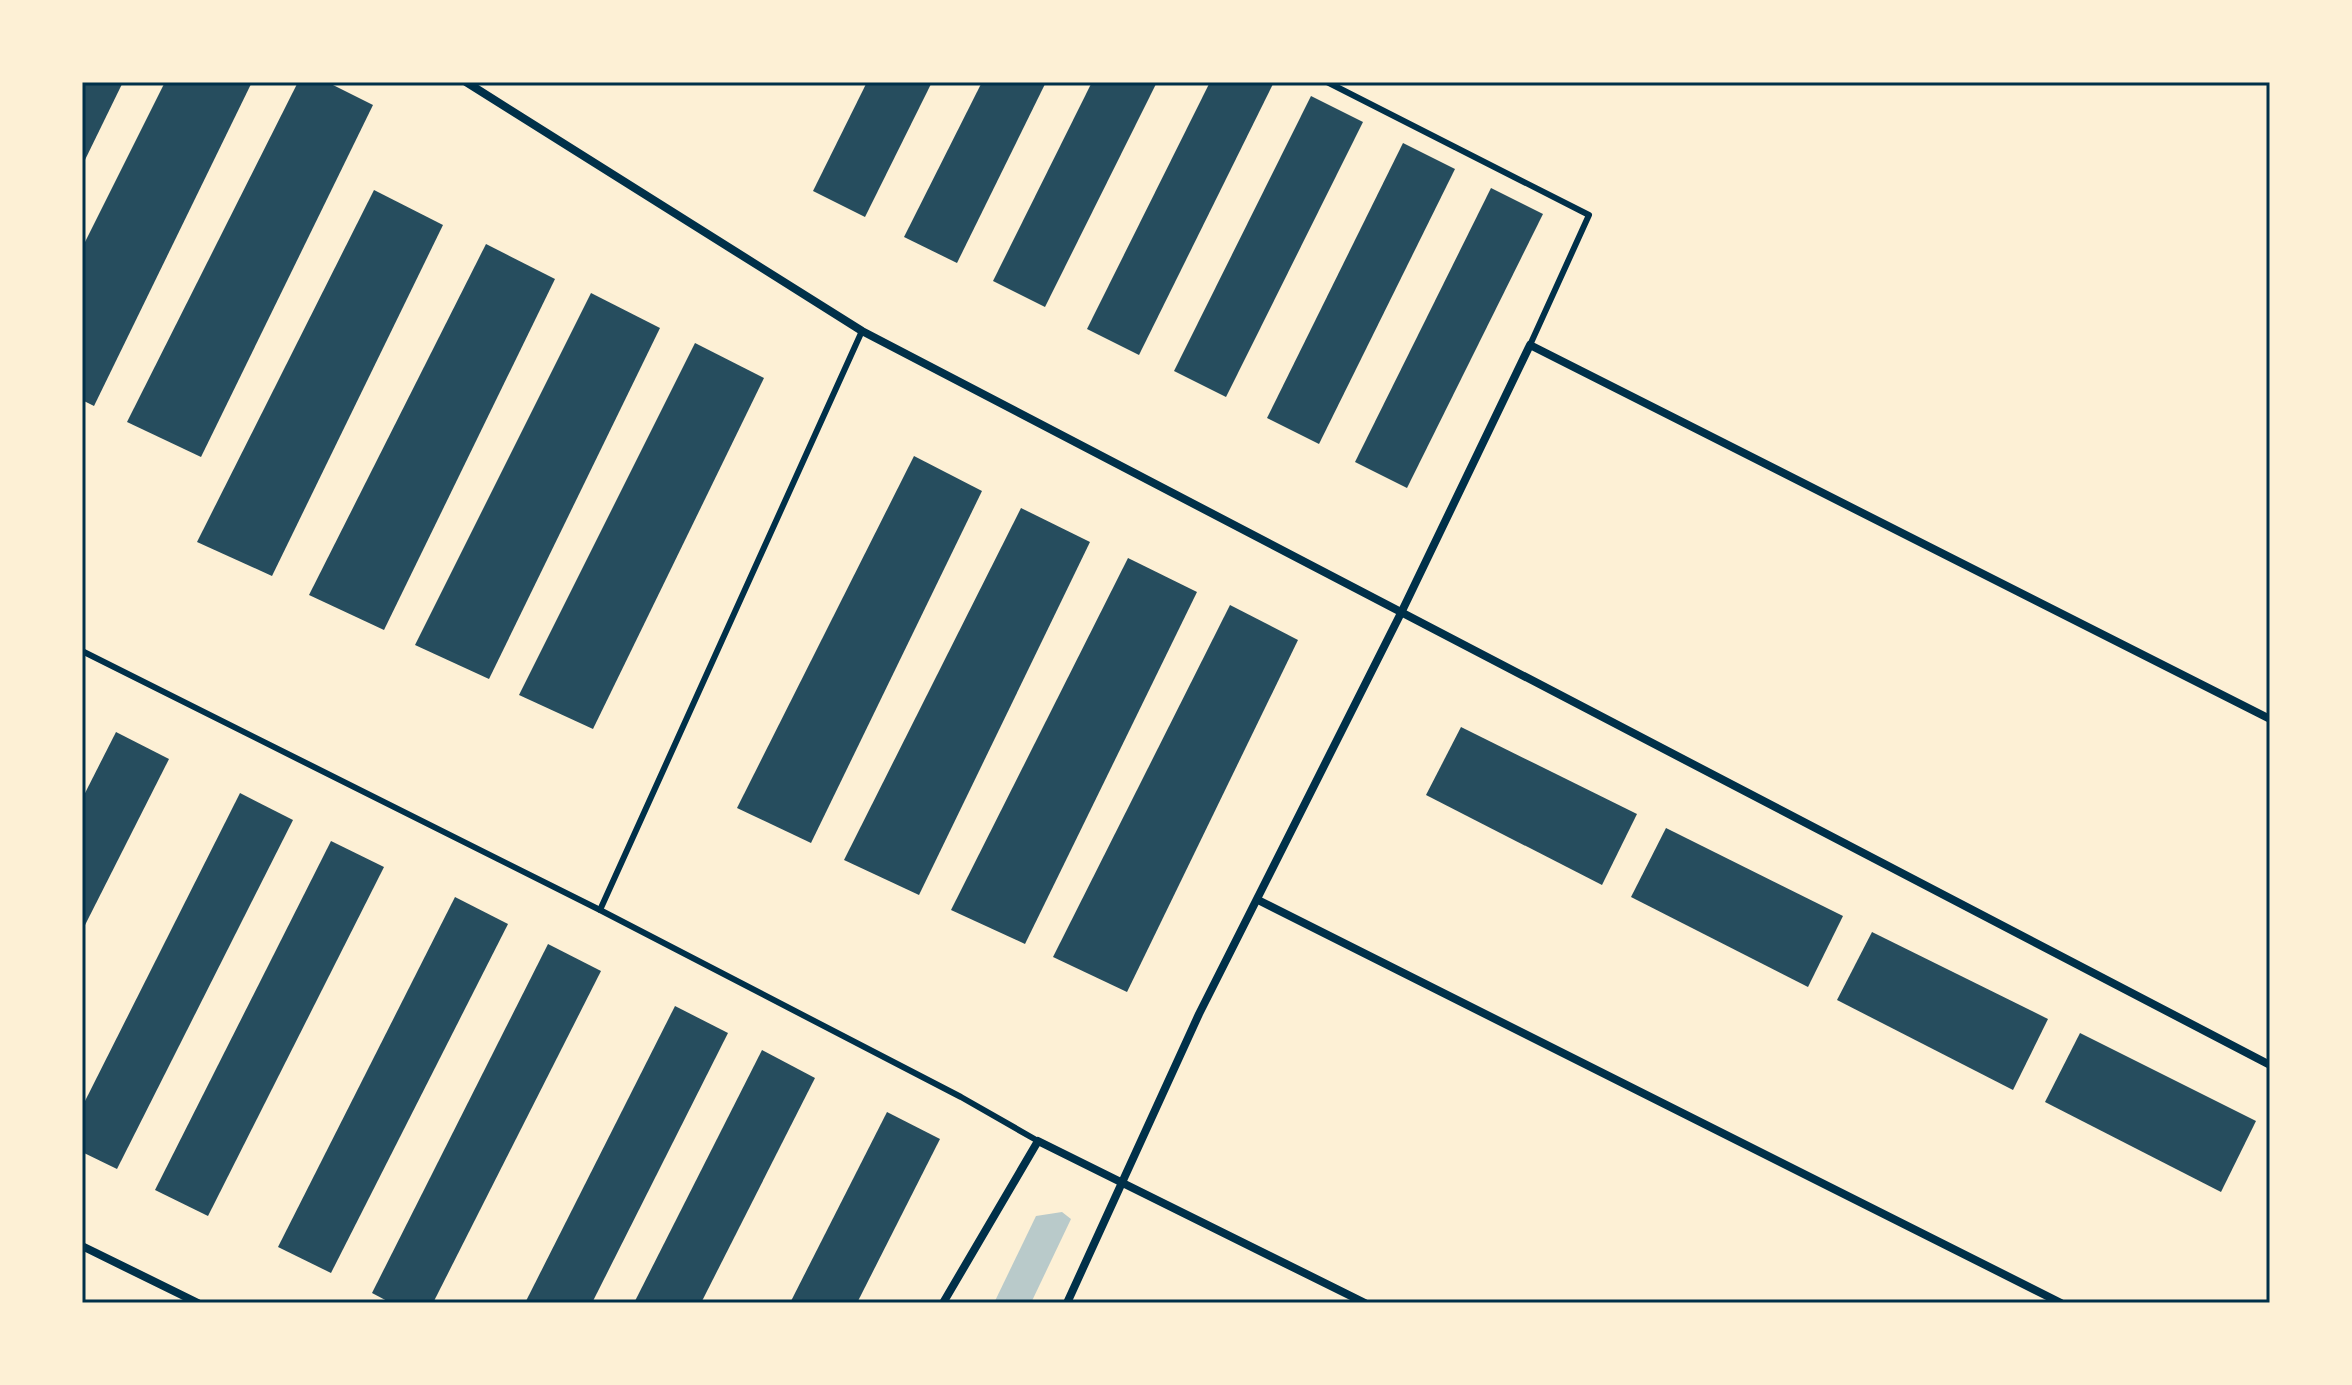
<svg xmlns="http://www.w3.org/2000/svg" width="2352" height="1385" font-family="Mulish,sans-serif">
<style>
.green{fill:#b9caca}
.building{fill:#264d5e}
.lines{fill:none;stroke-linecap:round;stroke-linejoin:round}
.service{stroke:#003049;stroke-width:6}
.minor{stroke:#003049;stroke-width:8}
.neatline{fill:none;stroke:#003049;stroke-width:3}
</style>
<rect width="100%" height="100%" fill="#fdf0d5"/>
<!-- green -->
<path class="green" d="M1062 1212 1071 1219 1031 1303H994L1036 1216Z"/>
<!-- building -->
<g class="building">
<path d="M82 82H123L82 166Z"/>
<path d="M165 82H252L94 406 82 400V248Z"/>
<path d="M298 82H327L373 105 201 457 127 422Z"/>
<path d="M867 82H932L865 217 813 191Z"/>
<path d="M982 82H1046L957 263 904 237Z"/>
<path d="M1092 82H1157L1045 307 993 281Z"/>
<path d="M1210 82H1274L1139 355 1087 329Z"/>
<path d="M1311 96 1363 122 1226 397 1174 371Z"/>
<path d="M1403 143 1455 169 1319 444 1267 418Z"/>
<path d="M1491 188 1543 214 1407 488 1355 462Z"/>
<path d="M374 190 443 225 272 576 197 542Z"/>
<path d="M486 244 555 279 384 630 309 595Z"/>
<path d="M591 293 660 328 489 679 415 645Z"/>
<path d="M695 343 764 378 593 729 519 695Z"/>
<path d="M914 456 982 491 811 843 737 808Z"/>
<path d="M1021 508 1090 542 919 895 844 860Z"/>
<path d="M1128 558 1197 592 1025 944 951 910Z"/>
<path d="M1230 605 1298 640 1127 992 1053 957Z"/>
<path d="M1461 727 1637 814 1602 885 1426 795Z"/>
<path d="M116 732 169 759 82 931V799Z"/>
<path d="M240 793 293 820 117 1169 82 1152V1107Z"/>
<path d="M1666 828 1843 916 1808 987 1631 897Z"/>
<path d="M331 841 384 867 208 1216 155 1190Z"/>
<path d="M455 897 508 924 331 1273 278 1247Z"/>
<path d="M1872 932 2048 1019 2013 1090 1837 1000Z"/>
<path d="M548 944 601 971 433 1303H391L372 1293Z"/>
<path d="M675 1006 728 1033 592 1303H525Z"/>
<path d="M2080 1033 2256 1121 2221 1192 2045 1102Z"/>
<path d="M762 1050 815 1078 701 1303H634Z"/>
<path d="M887 1112 940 1139 857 1303H790Z"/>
</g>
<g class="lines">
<!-- service -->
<g class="service">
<path d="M1327 82 1589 215 1530 345"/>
<path d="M82 651 600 910 961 1097 1038 1141"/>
<path d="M600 910 862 331"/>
</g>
<!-- minor -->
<g class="minor">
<path d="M466 82 862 331 2270 1065"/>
<path d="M1258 900 2061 1303"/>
<path d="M82 1246 198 1303"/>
<path d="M943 1303 1038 1141 1365 1303"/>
<path d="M1067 1303 1199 1014 1402 611 1530 345 2270 719"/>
</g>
</g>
<!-- border -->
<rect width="2352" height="1385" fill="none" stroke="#fdf0d5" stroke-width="168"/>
<rect x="84" y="84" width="2184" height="1217" class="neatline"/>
</svg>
